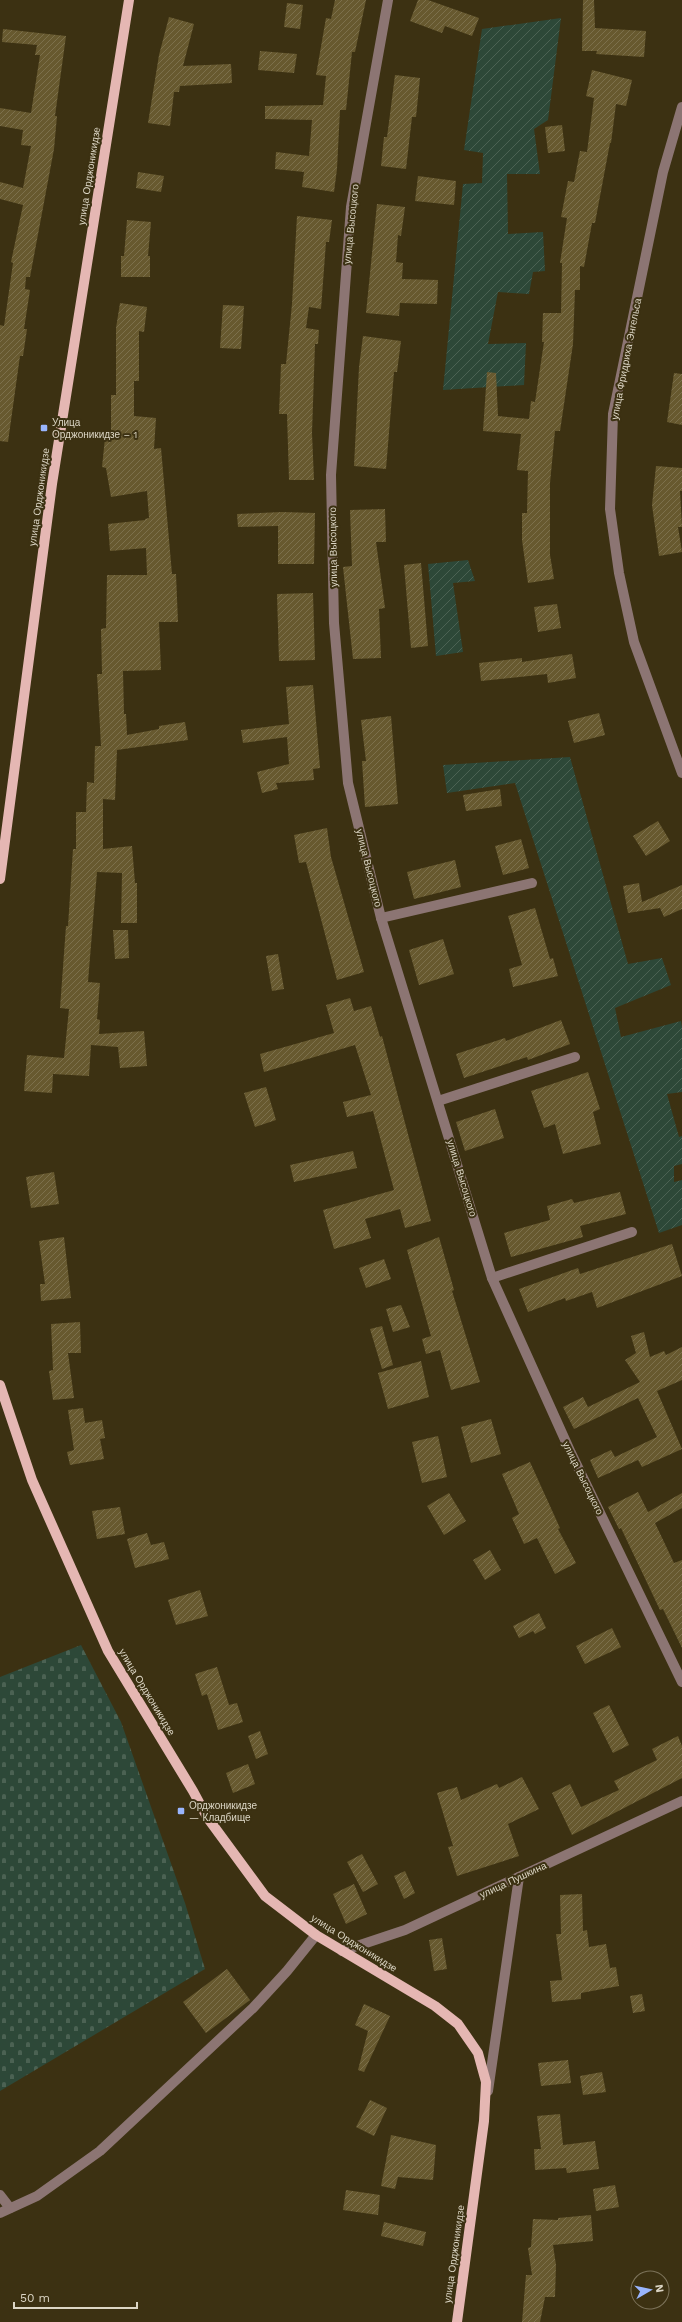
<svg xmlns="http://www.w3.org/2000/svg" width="682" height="2322" font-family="'Work Sans',sans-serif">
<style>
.cemetery{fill:url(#cemetery-stones)}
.garden{fill:url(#garden-furrows)}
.building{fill:url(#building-hatch)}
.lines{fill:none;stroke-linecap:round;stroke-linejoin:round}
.minor{stroke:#8c7573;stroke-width:10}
.major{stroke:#e5b7b3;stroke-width:10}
.poi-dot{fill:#99b5fd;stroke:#3c3112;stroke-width:1.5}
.labels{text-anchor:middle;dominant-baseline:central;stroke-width:4;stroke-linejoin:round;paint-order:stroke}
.street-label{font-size:10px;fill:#dcd6c5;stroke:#3c3112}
.poi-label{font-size:10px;fill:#dcd6c5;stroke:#3c3112;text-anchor:start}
</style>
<defs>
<pattern id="cemetery-stones" width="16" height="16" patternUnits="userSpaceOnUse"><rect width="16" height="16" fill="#2d4838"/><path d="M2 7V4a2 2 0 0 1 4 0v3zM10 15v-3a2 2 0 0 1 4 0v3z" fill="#4b6253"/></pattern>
<pattern id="garden-furrows" width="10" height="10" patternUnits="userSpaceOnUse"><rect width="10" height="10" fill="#2d4838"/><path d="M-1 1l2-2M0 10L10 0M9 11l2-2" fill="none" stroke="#4b6253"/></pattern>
<pattern id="building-hatch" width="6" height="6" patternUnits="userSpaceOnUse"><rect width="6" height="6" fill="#67592f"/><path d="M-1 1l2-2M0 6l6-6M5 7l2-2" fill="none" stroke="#7c704c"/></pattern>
</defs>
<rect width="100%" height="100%" fill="#3c3112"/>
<!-- cemetery -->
<path class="cemetery" d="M81 1645 121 1722 185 1903 205 1969 0 2091V1677Z"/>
<!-- garden -->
<g class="garden">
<path d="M561 18 548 120 534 129 540 174H507L508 234 543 232 545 271 533 272 529 294 498 292 488 344 526 343 524 385 443 390 463 184 482 183 483 153 464 150 482 29Z"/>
<path d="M468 560 475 581 453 583 463 652 436 656 428 564Z"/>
<path d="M570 757 628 964 662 958 671 985 615 1008 621 1037 681 1021 682 1027V1092L667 1094 679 1137 682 1136V1164L674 1166V1182L682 1180V1225L659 1233 515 783 447 793 443 765Z"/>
</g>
<!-- building -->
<g class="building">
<path d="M335 0H366L355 52H352L346 110H340L337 169 334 192 302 187 304 172 275 169 276 152 309 156 312 120 265 119V106L323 105 326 76 316 75 326 18 331 19Z"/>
<path d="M418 0H428L479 18 472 36 445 26 442 33 410 21Z"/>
<path d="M583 0H594L595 28 646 31 644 57 596 54 597 51H582Z"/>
<path d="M287 3 303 5 300 29 284 27Z"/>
<path d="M169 17 194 24 183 66 231 64 232 83 180 86 179 92H174L170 126 148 123 159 55Z"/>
<path d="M3 29 66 36 55 116H57L54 149 30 277H26L25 289 30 290 24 329H27L23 356H20L8 442 0 441V325L4 326 13 263 11 262 23 205 0 199V182L23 188 31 146 21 145 23 130 0 126V108L31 113 40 55H35L37 45 2 42Z"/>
<path d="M260 51 297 54 294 73 258 70Z"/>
<path d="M592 70 632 80 626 106 616 104 611 143H610L595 223H592L584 267 580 266V290H575L573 344 560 431H555L550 483V555L554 579 528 583 522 540V513H527L528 471 517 470 521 434 483 431 487 372 496 373 498 416 529 419 531 401 535 402 544 342H542L543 313H561L562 263H560L567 218 561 217 568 181 574 182 580 151 587 152 594 98 586 96Z"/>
<path d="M395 75 420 78 416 117H412L406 169 381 166 384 137H387L389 122Z"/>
<path d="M562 125 565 151 548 153 545 127Z"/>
<path d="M138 172 164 176 161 192 136 188Z"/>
<path d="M418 176 456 181 454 205 415 201Z"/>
<path d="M377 204 405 207 401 236 398 235 396 262 403 263 402 279 438 280 437 304 400 303 399 316 366 313Z"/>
<path d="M297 216 332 220 329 242H326L321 309 309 307 306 328 319 330 318 344H315L312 433 314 480H289L287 414H279L281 364H286L292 304Z"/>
<path d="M127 220 151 222 148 256H150V277H121V256H124Z"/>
<path d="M120 303 147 307 144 332 139 331V381H134V416L156 418 154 449 161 448 172 574H176L178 622H159L161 670 123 671 124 714H126L127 735 159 729V726L185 722 188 740 117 750 115 800 103 799V849L132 846 135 883H137V923H121L122 873 97 872 88 982 100 983 97 1019 100 1020 99 1034 144 1031 147 1066 120 1068 118 1047 91 1045 89 1076 53 1074 52 1093 24 1091 27 1055 64 1058 69 1009 60 1008 66 926H68L73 849H76V812H86L87 782 94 783 95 746H101L97 674H102L101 629 106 628 107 575H147L146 548 110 551 108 524 145 520V519L149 518 147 491 111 497 106 468 102 467 105 438H111V395H116V328Z"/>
<path d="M223 305 244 306 241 349 220 348Z"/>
<path d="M363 336 401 341 397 372H394L386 469 354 466 359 367Z"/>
<path d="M674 373 682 374V425L667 422Z"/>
<path d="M656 466 682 468V491H680L682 527H678L682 552 659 556 652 505Z"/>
<path d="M385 509 386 542H376L385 608 379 609 381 658 353 659 343 567 352 566 350 510Z"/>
<path d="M282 512 315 513 314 564H278V526L238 527 237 514Z"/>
<path d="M421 563 428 646 411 648 404 565Z"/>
<path d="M313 593 315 660 279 661 277 594Z"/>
<path d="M557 604 561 628 538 632 534 607Z"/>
<path d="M572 654 576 678 548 683 547 674 481 681 479 663 522 658V662Z"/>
<path d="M313 685 320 768 313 769 314 780 276 783 278 789 262 793 257 772 289 764 287 737 243 743 241 730 289 724 286 687Z"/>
<path d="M599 713 605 735 574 743 568 721Z"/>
<path d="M391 716 398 804 365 807 362 761H366L361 720Z"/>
<path d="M500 789 502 806 466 811 463 795Z"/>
<path d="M658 821 670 841 646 856 633 836Z"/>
<path d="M327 828 331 857 364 972 337 980 306 862 299 863 294 835Z"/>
<path d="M521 839 529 868 503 875 495 846Z"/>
<path d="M455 860 461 887 414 899 407 872Z"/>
<path d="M639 883 642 902 682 885V909L664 917 660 908 628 913 623 886Z"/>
<path d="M535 908 550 959 553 958 558 976 513 987 509 969 522 965 508 916Z"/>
<path d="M113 930H128L129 958 115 959Z"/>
<path d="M443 939 454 974 419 985 409 950Z"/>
<path d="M278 954 284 989 272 991 266 956Z"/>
<path d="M350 998 354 1011 371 1006 380 1037 382 1036 431 1221 405 1228 400 1209 365 1219 371 1238 334 1249 323 1210 394 1190 373 1111 347 1117 343 1102 371 1095 355 1045 264 1072 260 1054 334 1033 326 1005Z"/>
<path d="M561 1020 570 1044 528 1060 527 1057 464 1078 456 1054 505 1038 506 1041Z"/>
<path d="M588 1072 600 1109 593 1112 601 1144 563 1154 555 1124 544 1128 531 1091Z"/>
<path d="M266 1087 276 1120 255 1127 244 1093Z"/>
<path d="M495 1109 504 1138 465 1151 456 1122Z"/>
<path d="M353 1151 357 1168 294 1182 290 1165Z"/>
<path d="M54 1172 59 1204 31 1208 26 1177Z"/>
<path d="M620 1192 626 1214 580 1226 583 1237 511 1257 504 1233 550 1220 547 1206 572 1199 574 1203Z"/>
<path d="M64 1237 71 1298 41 1301 40 1284H45L39 1241Z"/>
<path d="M439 1237 454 1290 452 1291 480 1382 451 1390 440 1350 426 1354 422 1339 431 1336 407 1250Z"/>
<path d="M672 1244 682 1276 597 1308 592 1292 566 1301 565 1298 528 1312 519 1289 578 1268 580 1274Z"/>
<path d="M384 1259 391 1279 366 1288 359 1268Z"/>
<path d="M401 1305 410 1327 393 1332 386 1309Z"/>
<path d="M80 1322 81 1353H68L74 1398 53 1400 49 1371 53 1370 51 1324Z"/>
<path d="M382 1326 393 1365 382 1369 370 1329Z"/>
<path d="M644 1332 650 1357 664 1351 666 1355 682 1347V1380L657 1391 682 1449 642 1467 638 1460 598 1478 590 1460 611 1450 615 1457 657 1437 638 1398 574 1429 563 1407 583 1397 588 1407 640 1382 625 1360 636 1353 631 1336Z"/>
<path d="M421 1361 429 1397 388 1409 378 1373Z"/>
<path d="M83 1408 85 1423 102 1420 105 1438 100 1439 104 1459 70 1465 67 1452 74 1450 68 1410Z"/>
<path d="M491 1419 501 1454 471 1463 461 1427Z"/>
<path d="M438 1436 447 1477 422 1483 412 1442Z"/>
<path d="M530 1462 560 1528 558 1529 576 1563 555 1574 537 1538 524 1544 512 1518 519 1514 502 1474Z"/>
<path d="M638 1492 648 1512 682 1493V1508L655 1523 674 1563 682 1560V1648L663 1609 660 1610 621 1528 619 1529 608 1507Z"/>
<path d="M449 1493 466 1521 444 1535 427 1506Z"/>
<path d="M120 1507 125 1534 97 1539 92 1511Z"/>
<path d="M147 1533 151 1545 164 1542 169 1559 135 1568 127 1539Z"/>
<path d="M490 1550 501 1570 485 1580 473 1560Z"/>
<path d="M200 1590 208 1616 176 1625 168 1600Z"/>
<path d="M539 1613 546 1628 535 1634 533 1631 519 1638 513 1626Z"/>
<path d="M612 1628 621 1647 585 1664 576 1646Z"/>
<path d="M217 1667 229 1705 237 1703 243 1722 218 1730 207 1694 202 1696 195 1674Z"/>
<path d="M609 1705 629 1745 613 1753 593 1713Z"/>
<path d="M260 1731 268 1754 256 1759 248 1736Z"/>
<path d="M678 1736 682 1746V1778L572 1835 552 1793 570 1784 581 1807 619 1790 614 1781 657 1760 652 1749Z"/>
<path d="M248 1764 255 1784 233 1793 226 1773Z"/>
<path d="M522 1777 539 1809 508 1824 519 1856 457 1876 448 1847 453 1846 437 1793 457 1787 461 1800 497 1784 499 1788Z"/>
<path d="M362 1854 378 1884 363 1892 347 1862Z"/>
<path d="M405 1871 415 1893 404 1899 394 1876Z"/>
<path d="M354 1884 367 1914 346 1924 333 1894Z"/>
<path d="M582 1894 583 1931 587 1930 589 1947 606 1944 610 1968 616 1967 619 1986 581 1993V1999L552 2002 550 1981 562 1980 556 1934H561L560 1895Z"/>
<path d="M442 1938 447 1969 434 1971 429 1940Z"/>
<path d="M227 1969 250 2000 206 2033 183 2002Z"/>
<path d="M642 1994 645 2011 633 2013 630 1996Z"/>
<path d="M364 2004 390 2016 364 2072 358 2070 368 2031 355 2025Z"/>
<path d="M568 2060 571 2083 541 2086 538 2063Z"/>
<path d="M602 2072 606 2092 583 2095 580 2076Z"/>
<path d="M370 2100 387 2108 374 2136 356 2127Z"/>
<path d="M560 2114 563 2145 595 2141 599 2169 567 2173 566 2168 535 2170 534 2149H541L537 2116Z"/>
<path d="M391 2135 436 2145 433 2180 398 2177 395 2189 381 2186Z"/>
<path d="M615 2185 619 2207 596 2211 593 2189Z"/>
<path d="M346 2190 380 2195 378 2215 343 2210Z"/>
<path d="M591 2215 593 2241 553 2245 556 2265 555 2297H545L540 2322H522L526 2275H532L528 2248 531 2247 533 2219 558 2220V2218Z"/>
<path d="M384 2222 426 2232 423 2246 381 2236Z"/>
</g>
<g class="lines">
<!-- minor -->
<g class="minor">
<path d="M388 0 351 207 331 475 334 623 348 783 381 918 492 1278 571 1453 682 1682"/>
<path d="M682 107 663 172 613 414 610 509 619 573 634 642 682 773"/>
<path d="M381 918 532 883"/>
<path d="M438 1101 575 1057"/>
<path d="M492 1278 632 1232"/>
<path d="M342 1951 405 1930 682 1801"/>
<path d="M488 2091 519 1877"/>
<path d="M0 2195 10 2208"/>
<path d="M0 2213 37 2196 100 2151 253 2008 287 1971 316 1935"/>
</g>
<!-- major -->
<g class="major">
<path d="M0 879 52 484 129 0"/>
<path d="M0 1385 32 1480 108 1651 193 1791 207 1817 265 1896 316 1935 435 2006 458 2024 478 2053 486 2082 484 2121 457 2322"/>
</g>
</g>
<!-- markers -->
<g class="poi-dot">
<rect x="40" y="424" width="8" height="8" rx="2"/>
<rect x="177" y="1807" width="8" height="8" rx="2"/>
</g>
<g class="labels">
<!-- street labels -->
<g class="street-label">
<text transform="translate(89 176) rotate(-81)">улица Орджоникидзе</text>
<text transform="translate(351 224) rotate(-84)">улица Высоцкого</text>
<text transform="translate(626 359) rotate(-79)">улица Фридриха Энгельса</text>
<text transform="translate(39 497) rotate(-82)">улица Орджоникидзе</text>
<text transform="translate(333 547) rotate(-91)">улица Высоцкого</text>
<text transform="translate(369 868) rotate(76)">улица Высоцкого</text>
<text transform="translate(462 1178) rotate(73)">улица Высоцкого</text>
<text transform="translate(583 1478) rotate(64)">улица Высоцкого</text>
<text transform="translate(147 1692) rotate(59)">улица Орджоникидзе</text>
<text transform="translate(513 1880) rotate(-25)">улица Пушкина</text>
<text transform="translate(354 1943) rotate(32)">улица Орджоникидзе</text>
<text transform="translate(454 2254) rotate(-82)">улица Орджоникидзе</text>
</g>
<!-- poi labels -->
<g class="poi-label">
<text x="52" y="422">Улица<tspan x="52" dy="12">Орджоникидзе – 1</tspan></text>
<text x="189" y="1805">Орджоникидзе<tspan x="189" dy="12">— Кладбище</tspan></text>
</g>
</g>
<!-- north arrow -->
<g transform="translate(650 2290) rotate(81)"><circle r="19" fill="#3c3112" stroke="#7c735a"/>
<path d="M0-3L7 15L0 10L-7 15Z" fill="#99b5fd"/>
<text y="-6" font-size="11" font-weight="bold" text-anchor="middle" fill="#dcd6c5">N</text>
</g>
<!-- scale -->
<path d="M14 2302v6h123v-6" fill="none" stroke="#dcd6c5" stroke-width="2"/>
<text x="20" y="2302" font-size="12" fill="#dcd6c5" stroke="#3c3112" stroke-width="3" paint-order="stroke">50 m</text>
</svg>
